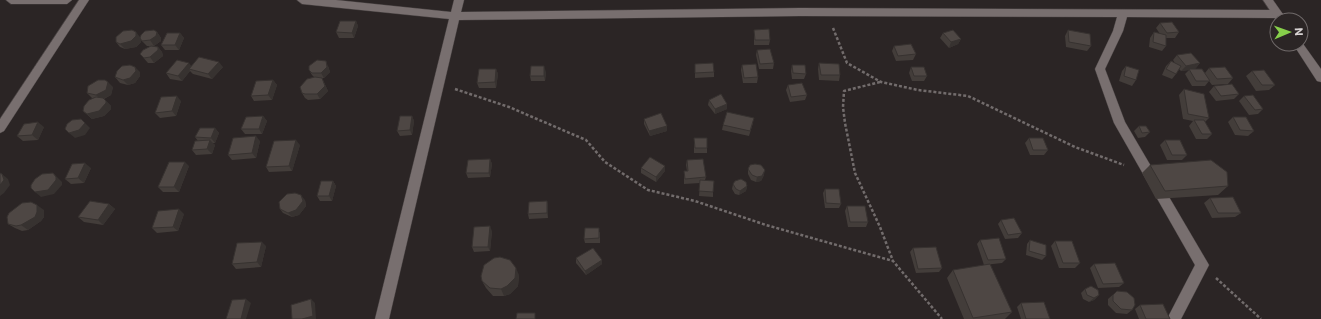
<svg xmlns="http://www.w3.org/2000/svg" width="1321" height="319" font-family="Commissioner,sans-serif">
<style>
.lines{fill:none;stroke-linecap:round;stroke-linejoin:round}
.minor-casing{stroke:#474141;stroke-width:1}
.tertiary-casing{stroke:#474141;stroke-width:1}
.path{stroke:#726c6c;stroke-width:2.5;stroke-dasharray:3 2;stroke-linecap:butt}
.minor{fill:#786f6f;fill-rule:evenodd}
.tertiary{fill:#786f6f;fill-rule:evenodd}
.wall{fill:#433d3a}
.shaded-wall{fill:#373230}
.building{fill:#4e4744;stroke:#373230}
</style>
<rect width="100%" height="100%" fill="#2b2525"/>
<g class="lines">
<defs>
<g id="minor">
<path d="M6 0H72L67 4H11Z"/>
<path d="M79 0H89L4 131 0 133V119Z"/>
<path d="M297 0H336L451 12 454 0H464L461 12 800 8 1278 10 1283 14 1278 18 1127 17 1123 31 1105 69 1125 122 1209 265 1181 319H1167L1195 265 1114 123 1095 69 1113 31 1117 17 800 16 459 20 389 319H375L449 19 302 4Z"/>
</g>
<g id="tertiary">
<path d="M1263 0H1273L1287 20 1277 21Z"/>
<path d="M1301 41 1321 69V82L1317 81 1293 44H1301Z"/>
</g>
</defs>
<!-- minor casing -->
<use href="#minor" class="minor-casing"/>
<!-- tertiary casing -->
<use href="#tertiary" class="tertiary-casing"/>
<!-- path -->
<g class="path">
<path d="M833 28 847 63 881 82 918 90 968 96 1075 147 1124 165"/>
<path d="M880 82 844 91 843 107 845 123 855 173 880 227 893 261"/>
<path d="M455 89 509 107 586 140 605 162 648 190 695 201 766 225 893 261 942 319"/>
<path d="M1216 278 1261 319"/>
</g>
<!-- minor -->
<use href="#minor" class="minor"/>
<!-- tertiary -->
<use href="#tertiary" class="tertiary"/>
</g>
<!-- wall -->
<g class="wall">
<path d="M356 21 358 26 354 38H339L336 32Z"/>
<path d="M1160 23 1179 32 1175 38H1166V46L1162 51 1149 47 1150 38 1154 32 1160 34 1156 28Z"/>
<path d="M754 30 770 40 769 45H754Z"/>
<path d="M1068 30 1091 46 1087 51 1066 47 1065 36Z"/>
<path d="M157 32 161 38V41L154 46H152L158 47 162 52 163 56 154 63H148L140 54 150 46H147L140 39 141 42 136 47 125 49 120 47 116 42 140 37Z"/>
<path d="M180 33 184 38 179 50H165L161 45Z"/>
<path d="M943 33 961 39 958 44 949 48 940 38Z"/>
<path d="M894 46 916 54 913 60 896 61 892 51Z"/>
<path d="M757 50 774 63 773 69H759L756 55Z"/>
<path d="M1177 55 1200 63 1195 69 1205 73 1209 68 1233 78 1228 84 1212 85 1209 81 1205 86H1192L1185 74 1189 70 1181 71 1179 69 1176 74 1172 79 1162 75 1166 66 1171 61 1175 63 1173 60Z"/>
<path d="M819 63 840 75 839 81 819 80 818 69Z"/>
<path d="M695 64 714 72V77L695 78Z"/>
<path d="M742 65 758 77 757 83H743L741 70Z"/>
<path d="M792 65 806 74 804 79H792L791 71Z"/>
<path d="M191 66 223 67 212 79 193 74 190 71 182 81 170 79 166 73Z"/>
<path d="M328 66 330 72 324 78H322L328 91 320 99 308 100 305 98 302 93 314 77 312 75 309 70Z"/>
<path d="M1126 66 1136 80 1132 86 1119 81 1122 71Z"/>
<path d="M911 67 927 76 924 81H912L909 73Z"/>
<path d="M496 69 498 74 496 88H479L477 83Z"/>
<path d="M1252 71 1275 85 1269 90 1256 91 1246 76Z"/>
<path d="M140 72V76L135 83 128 85 120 83 115 77Z"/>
<path d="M546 72 545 81H531L530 76Z"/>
<path d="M273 80 277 85 272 100 254 101 251 96Z"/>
<path d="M788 85 807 95 805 100 790 102 786 90Z"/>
<path d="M1214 86 1239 94 1234 99 1216 101 1209 92Z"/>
<path d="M113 87 111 95 104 99 111 106V109L104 116 92 119 83 111 94 98H92L87 93Z"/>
<path d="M1184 89 1209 118 1205 122 1212 134 1207 139H1196L1189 126 1193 121 1183 119 1179 95Z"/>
<path d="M1244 96 1263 109 1258 114 1249 115 1239 101Z"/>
<path d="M709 100 727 104V109L715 114 708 105Z"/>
<path d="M181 101 176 116 160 118 155 113Z"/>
<path d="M263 116 267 121 262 134H245L241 129Z"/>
<path d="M412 116 414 121 412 135 400 136 397 131Z"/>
<path d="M1233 117 1254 131 1248 136 1235 135 1228 122Z"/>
<path d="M644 119 667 126V131L650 136 644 124Z"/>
<path d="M753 123 749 136 722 130 723 125Z"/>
<path d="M1139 126 1150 132 1145 137 1138 138 1134 131Z"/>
<path d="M44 127 38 140 23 141 17 136Z"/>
<path d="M215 128 219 133 215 143H212L215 145 212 154 196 155 192 150 198 141 195 137Z"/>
<path d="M694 138 707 148V153H694Z"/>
<path d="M1029 138 1048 150 1044 155H1030L1025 143Z"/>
<path d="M1165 140 1187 155 1182 160H1167L1160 145Z"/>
<path d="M260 141 256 158 232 160 228 155Z"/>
<path d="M300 145 292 171 269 172 266 167Z"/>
<path d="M490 159 492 164 490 177 468 178 466 173Z"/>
<path d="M687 160 706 177 705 180 713 192V197L699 196 700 183 684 184V171H687L686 165Z"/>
<path d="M1150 165 1228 186 1218 195 1156 199 1142 173Z"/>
<path d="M189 166 179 192H163L158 187Z"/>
<path d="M665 166V171L656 182 641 173V168Z"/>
<path d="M91 168 84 183 71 184 65 179Z"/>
<path d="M748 169 764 175 761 181 756 182 751 180 748 174Z"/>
<path d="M333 181 336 186 332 201H320L317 196Z"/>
<path d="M733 184 747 186 746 191 739 195 735 194 732 189Z"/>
<path d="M825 189 841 204 839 208H825L823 193Z"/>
<path d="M1210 198 1241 213 1235 217 1212 218 1204 203Z"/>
<path d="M305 200 306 206 299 215 292 217 283 213 280 209Z"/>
<path d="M547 201 548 206V218L529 219 528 214Z"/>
<path d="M109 204 115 209 103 225 84 222 78 217Z"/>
<path d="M847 206 868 222 866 227H848L845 211Z"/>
<path d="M44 210V217L41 221 28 230 22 231 15 228 8 224Z"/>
<path d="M184 214 178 231 157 233 152 228Z"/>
<path d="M1001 220 1022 233 1018 238 1005 239 998 224Z"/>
<path d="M492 231 490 251 474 252 472 247Z"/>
<path d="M600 232V243H585L584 239Z"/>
<path d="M980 240 1006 259 1002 263 984 265 977 244Z"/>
<path d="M1030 240 1046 256 1042 260 1026 255 1027 244Z"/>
<path d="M1055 241 1080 263 1075 268H1059L1051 246Z"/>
<path d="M266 246 261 267 236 269 232 264Z"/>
<path d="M913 248 942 268 939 272 916 273 910 252Z"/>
<path d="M576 258 602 260V264L586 275 576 263Z"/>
<path d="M1094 264 1124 283 1119 287 1098 288 1090 268Z"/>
<path d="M953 270 1012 312 1005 319H964L947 278Z"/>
<path d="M519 275 518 286 510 294 504 296H493L486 288 482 281Z"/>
<path d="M1085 289 1099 295 1094 300 1089 302 1083 299 1081 293Z"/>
<path d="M1117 291 1132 310 1127 314 1116 313 1108 305V299Z"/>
<path d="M1021 303 1050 319H1021L1017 307Z"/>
<path d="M1140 305 1170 319H1139L1135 309Z"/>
</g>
<!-- shaded-wall -->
<g class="shaded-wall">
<path d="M356 21 358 26 354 38 352 33Z"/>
<path d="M136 32 140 37 141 42 136 47 125 49 120 44Z"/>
<path d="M157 32 161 38V41L154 46 150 40Z"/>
<path d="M180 33 184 38 179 50 175 45Z"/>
<path d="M961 39 958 44 949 48 951 42Z"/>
<path d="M158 47 162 52 163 56 154 63 150 57Z"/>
<path d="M326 61 328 66 330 72 324 78 321 73Z"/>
<path d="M219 62 223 67 212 79 208 74Z"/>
<path d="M189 63 193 68 189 69 190 71 182 81 178 76Z"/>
<path d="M1200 63 1195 69H1189V70L1181 71 1186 66Z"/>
<path d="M544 66 546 72 545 81 544 76Z"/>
<path d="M135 67 140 72V76L135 83 128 85 123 80Z"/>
<path d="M496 69 498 74 496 88 495 82Z"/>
<path d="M322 78 328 91 320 99 317 94Z"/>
<path d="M273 80 277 85 272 100 268 95Z"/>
<path d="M108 82 113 87 111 95 101 100 96 95Z"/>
<path d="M177 96 181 101 176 116 172 111Z"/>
<path d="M106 101 111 106V109L104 116 92 119 87 114Z"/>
<path d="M727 104V109L715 114V109Z"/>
<path d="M263 116 267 121 262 134 259 129Z"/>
<path d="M412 116 414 121 412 135 410 130Z"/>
<path d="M81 119 90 128 85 135 75 138 69 133Z"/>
<path d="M38 122 44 127 38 140 32 135Z"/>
<path d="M667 126V131L650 136 649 131Z"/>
<path d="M215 128 219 133 215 143 211 138Z"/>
<path d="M256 136 260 141 256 158 252 153Z"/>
<path d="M210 140 215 145 212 154 207 149Z"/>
<path d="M296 140 300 145 292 171 289 166Z"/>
<path d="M490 159 492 164 490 177 489 173Z"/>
<path d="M185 162 189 166 179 192 174 187Z"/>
<path d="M85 163 91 168 84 183 78 178Z"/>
<path d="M665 166V171L656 182V177Z"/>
<path d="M765 170 764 175 761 181 756 182 757 177Z"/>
<path d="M53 173 62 182V185L54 194 41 197 35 192Z"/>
<path d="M2 174 8 179 10 185 4 193 0 196V185Z"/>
<path d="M333 181 336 186 332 201 329 196Z"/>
<path d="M747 186 746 191 739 195 740 191Z"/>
<path d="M301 195 305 200 306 206 299 215 292 217 288 213Z"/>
<path d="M547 201 548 206V218L547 213Z"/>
<path d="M109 204 115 209 103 225 98 220Z"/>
<path d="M37 205 44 210V217L41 221 28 230 21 225Z"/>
<path d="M179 209 184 214 178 231 173 227Z"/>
<path d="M490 226 492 231 490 251 488 247Z"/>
<path d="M262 242 266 246 261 267 257 262Z"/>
<path d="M602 260V264L586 275 585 271Z"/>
<path d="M516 268 519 275 518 286 510 294 504 296 501 289Z"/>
<path d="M1099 295 1094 300 1089 302 1094 298Z"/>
<path d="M246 299 251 303 246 319H241Z"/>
<path d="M311 299 315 303 316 319H302Z"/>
</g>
<!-- building -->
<g class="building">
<path d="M340 21H356L352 33 336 32Z"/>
<path d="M1172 22 1179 32 1167 33 1160 23Z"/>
<path d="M769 29 770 40H755L754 30Z"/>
<path d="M132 30 136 32V36L131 41 120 44 116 42V37L123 31Z"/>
<path d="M154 30 157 32 156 36 150 40 142 41 140 38 141 35 145 31Z"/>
<path d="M953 30 961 39 951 42 943 33Z"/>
<path d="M1068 30 1090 34 1091 46 1069 42Z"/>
<path d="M1154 32 1166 35V46L1153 42Z"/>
<path d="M167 33H180L175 45H161Z"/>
<path d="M911 44 916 54 898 56 894 46Z"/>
<path d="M151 46 158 47V50L150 57 144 58 140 54 143 50Z"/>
<path d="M770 49 774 63 760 64 757 50Z"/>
<path d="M1191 53 1200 63 1186 66 1177 55Z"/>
<path d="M199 57 219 62 208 74 189 69Z"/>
<path d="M177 60 189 63 178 76 166 73Z"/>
<path d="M317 60 326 61 327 67 321 73H312L309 70V66Z"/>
<path d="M1171 61 1181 66 1176 74 1166 69Z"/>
<path d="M713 63 714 72 695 73V64Z"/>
<path d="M819 63 839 64 840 75H821Z"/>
<path d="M756 64 758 77 744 78 742 65Z"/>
<path d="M130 65 135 67 136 71 130 78 123 80 115 77 117 71 122 66Z"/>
<path d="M792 65H805L806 74 793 73Z"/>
<path d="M531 66H544V76H530Z"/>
<path d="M1126 66 1139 70 1136 80 1124 76Z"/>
<path d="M911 67H924L927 76H914Z"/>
<path d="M1225 67 1233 78 1217 79 1209 68Z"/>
<path d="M479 69H496L495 82 477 83Z"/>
<path d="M1189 69H1202L1210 81H1196Z"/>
<path d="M1264 70 1275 85H1262L1252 71Z"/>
<path d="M315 77 322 78 325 86 317 94H305L302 93 300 87 307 79Z"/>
<path d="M98 80H105L108 82 106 90 96 95 87 93 88 86Z"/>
<path d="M273 80 268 95 251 96 256 81Z"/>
<path d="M802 83 807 95 791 97 788 85Z"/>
<path d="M1232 84 1239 94 1221 96 1214 86Z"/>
<path d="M1184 89 1204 94 1209 118 1188 114Z"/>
<path d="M721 94 727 104 715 109 709 100Z"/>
<path d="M1253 95 1263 109 1255 110 1244 96Z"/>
<path d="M177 96 172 111 155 113 161 97Z"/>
<path d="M96 97 103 98 106 101V103L99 111 87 114 83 111 84 106 89 100Z"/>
<path d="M727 112 754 118 750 131 723 125Z"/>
<path d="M661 113 667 126 649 131 644 119Z"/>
<path d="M263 116 259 129H241L246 117Z"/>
<path d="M400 116H412L410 130 397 131Z"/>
<path d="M1233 117H1246L1254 131 1240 130Z"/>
<path d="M81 119 85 123 79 130 69 133 65 129 67 124 72 120Z"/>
<path d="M1194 120H1204L1212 134H1202Z"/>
<path d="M38 122 32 135 17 136 24 124Z"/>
<path d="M1139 126H1146L1150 132 1142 133Z"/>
<path d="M200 128H215L211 138 195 137Z"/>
<path d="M256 136 252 153 228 155 233 138Z"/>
<path d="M694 138H707V148H695Z"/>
<path d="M1029 138H1043L1048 150H1033Z"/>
<path d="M210 140 207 149 192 150 195 141Z"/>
<path d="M296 140 289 166 266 167 274 141Z"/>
<path d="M1165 140H1180L1187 155H1172Z"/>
<path d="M650 157 665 166 656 177 641 168Z"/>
<path d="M490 159 489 173H466L468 160Z"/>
<path d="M703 159 706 177 685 179 684 171H688L687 160Z"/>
<path d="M1211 160 1227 172 1228 186 1165 191 1150 165Z"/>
<path d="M169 162H185L174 187H158Z"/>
<path d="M85 163 78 178 65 179 72 164Z"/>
<path d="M755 164 761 165 765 170 762 176 757 177 752 175 748 169 750 165Z"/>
<path d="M0 173 2 174 4 180 0 185Z"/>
<path d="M53 173 56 177V180L48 190 35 192 31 188V185L35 179 42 174Z"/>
<path d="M741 179 746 182 747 186 740 191 736 189 733 184 735 181Z"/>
<path d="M700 180 714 181 713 192 699 191Z"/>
<path d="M321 181H333L329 196H317Z"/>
<path d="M825 189H839L841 204 826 203Z"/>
<path d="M295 193 301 195 303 201 296 210 288 213 280 209 279 202 287 194Z"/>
<path d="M1233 197 1241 213H1218L1210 198Z"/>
<path d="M90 201 109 204 98 220 78 217Z"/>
<path d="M547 201V213L528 214 529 202Z"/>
<path d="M31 202 37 205V212L35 217 21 225 16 226 8 224 7 217 9 213 22 203Z"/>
<path d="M847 206H865L868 222H850Z"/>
<path d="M179 209 173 227 152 228 158 211Z"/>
<path d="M1014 218 1022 233 1008 235 1001 220Z"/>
<path d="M490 226 488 247H472L474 227Z"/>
<path d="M585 228H599V238L584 239Z"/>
<path d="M999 238 1006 259 988 260 980 240Z"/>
<path d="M1030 240 1046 245V256L1029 251Z"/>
<path d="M1055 241H1072L1080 263H1063Z"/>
<path d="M262 242 257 262 232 264 237 243Z"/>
<path d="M936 247 942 268 918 269 913 248Z"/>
<path d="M593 248 602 260 585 271 576 258Z"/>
<path d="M500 257 510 260 516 268 515 278 507 286 501 289 490 288 482 281 481 276 484 265 494 258Z"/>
<path d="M1115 263 1124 283 1103 284 1094 264Z"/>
<path d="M990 264 1012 312 973 318 953 270Z"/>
<path d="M1091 286 1098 290 1099 295 1094 298 1087 295 1085 289Z"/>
<path d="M1117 291 1127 292 1134 298 1135 305 1132 310 1121 309 1113 301V295Z"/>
<path d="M246 299 241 319H226L232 300Z"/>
<path d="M311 299 313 316 302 319H292L291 305Z"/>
<path d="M1044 302 1050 319H1026L1021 303Z"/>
<path d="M1163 304 1170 319H1146L1140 305Z"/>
<path d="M517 313H535V319H516Z"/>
</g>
<!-- north arrow -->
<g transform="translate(1289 32) rotate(88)"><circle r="19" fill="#2b2525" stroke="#706a6a"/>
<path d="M0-3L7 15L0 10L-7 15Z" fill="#87cf4b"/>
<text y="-6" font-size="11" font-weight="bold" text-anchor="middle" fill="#d7d2d2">N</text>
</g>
</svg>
